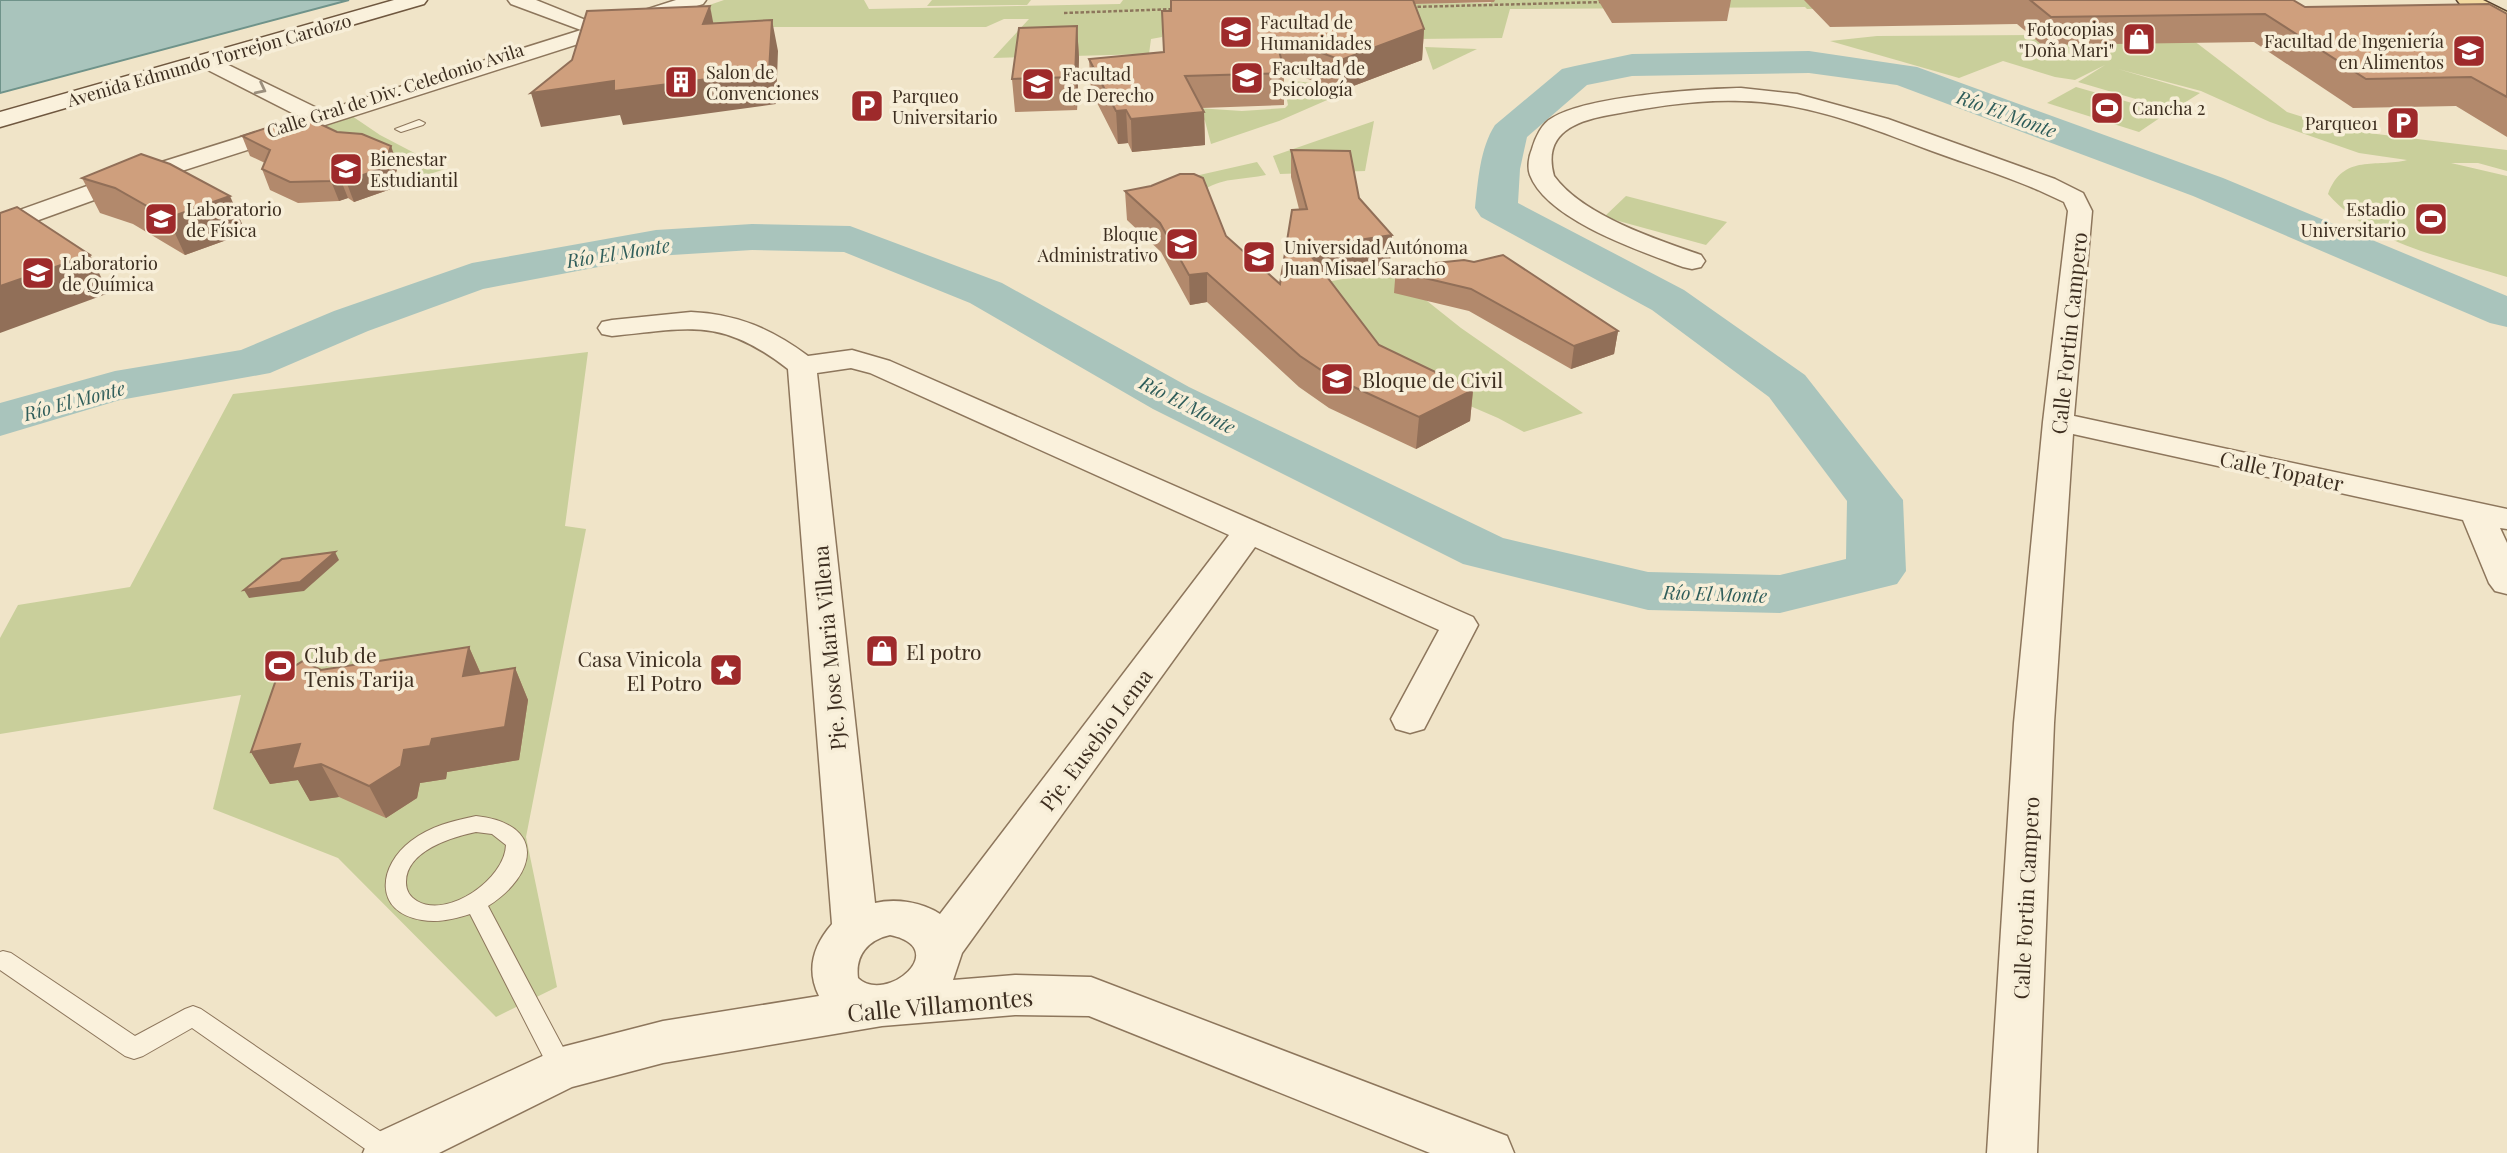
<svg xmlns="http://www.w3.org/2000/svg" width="2507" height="1153" font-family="'Playfair Display',serif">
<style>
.green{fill:#c9cf9b}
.water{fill:#a9c4bc;stroke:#6f938a;stroke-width:2}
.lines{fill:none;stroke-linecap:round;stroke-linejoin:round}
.river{fill:#a9c4bc;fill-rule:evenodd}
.lane-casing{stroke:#8d765c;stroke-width:2}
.street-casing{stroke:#8d765c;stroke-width:3}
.secondary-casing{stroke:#6f573f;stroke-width:3}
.primary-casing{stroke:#5b4430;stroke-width:3}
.path{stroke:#8d765c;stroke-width:2.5;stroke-dasharray:3.5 2;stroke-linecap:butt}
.lane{fill:#faf1dc;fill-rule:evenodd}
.street{fill:#faf1dc;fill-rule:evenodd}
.secondary{fill:#faf1dc;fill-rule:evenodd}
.primary{fill:#f3d9a0;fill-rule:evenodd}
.wall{fill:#b2896c}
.shaded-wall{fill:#916f58}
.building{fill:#cf9f7d;stroke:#916f58;stroke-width:2}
.oneway{stroke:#9c907e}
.labels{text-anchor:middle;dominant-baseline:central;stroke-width:7;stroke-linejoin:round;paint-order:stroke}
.far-poi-label{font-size:18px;fill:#3d2e20;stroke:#f7eed8;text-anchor:start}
.far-street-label{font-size:18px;fill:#3d2e20;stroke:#f7eed8}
.far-water-label{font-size:19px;font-style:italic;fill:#2f5d5a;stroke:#f7eed8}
.street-label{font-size:21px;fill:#3d2e20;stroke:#f7eed8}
.poi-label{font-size:21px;fill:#3d2e20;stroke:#f7eed8;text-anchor:start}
.near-street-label{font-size:24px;fill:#3d2e20;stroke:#f7eed8}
</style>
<rect width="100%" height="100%" fill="#f0e4c8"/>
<!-- green -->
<g class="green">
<path d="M724 0H864L869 9 1120 4 1123 0H1265L1337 4 1491 3V0H2169L1807 9 1805 7 1510 9 1502 38 1417 39 1261 19H1163L1162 37 1151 39 1149 54 993 58 1029 19H1004L986 27H645Z"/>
<path d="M932 0H1031L1027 5 927 6Z"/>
<path d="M2185 34 2287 112 2344 130 2507 150V171L2478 163H2451L2507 176V277C2444 257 2373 245 2328 194 2343 153 2377 168 2407 160L2359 153 2270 122 2201 91 2118 69 2200 93 2173 110 2078 82 2105 65 2075 80 2055 77 2003 61 1959 78 1830 41 1877 36Z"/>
<path d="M1425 47 1477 49 1433 70Z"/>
<path d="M1294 81 1312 83 1341 94 1279 121 1211 144 1205 121 1197 108 1242 111 1285 108 1288 105 1284 85Z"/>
<path d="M2076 87 2167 113 2139 132 2047 103Z"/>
<path d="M352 116 380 135 445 169 412 180 409 178 410 166 396 159 307 129Z"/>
<path d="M1374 121 1365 171 1280 174 1273 156Z"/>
<path d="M1257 162 1266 175C1244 180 1225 177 1205 189L1195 176Z"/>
<path d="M1626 196 1727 222 1706 245 1604 217Z"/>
<path d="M1400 268 1412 289 1461 328 1583 413 1524 432 1498 418 1391 372 1322 283Z"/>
<path d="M588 352 565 526 586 529 526 837 557 987 496 1017 338 858 213 809 241 695 0 734V638L18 605 130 587 233 394Z"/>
</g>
<!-- water -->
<path class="water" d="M0 0H349L0 93Z"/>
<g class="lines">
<!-- river -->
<path class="river" d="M1809 51 1917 67 2223 178 2507 296V327L2490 323 2193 196 1897 85 1809 73 1632 76 1587 85 1527 137 1520 169 1518 203 1684 290 1805 375 1903 500 1906 571 1897 584 1780 613 1648 610 1463 564 1153 409 970 303 844 252 752 250 656 256 483 289 368 331 270 373 120 400 0 436V403L115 371 241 350 334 311 472 263 656 230 752 224 850 226 1002 283 1189 387 1503 538 1648 572 1780 575 1846 559 1847 501 1769 397 1652 310 1481 217 1475 208C1478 181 1480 148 1495 125L1562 69 1575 66 1632 54Z"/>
<defs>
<g id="lane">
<path d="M419 120 425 123 423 125 401 132 395 129Z"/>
<path d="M476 816C547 824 537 875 488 906L574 1068 571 1076 562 1079 553 1076 470 914C454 919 438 923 422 920 373 912 378 866 411 841 431 826 452 821 476 816ZM476 832 492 834 506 845C505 879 448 919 417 901 410 897 406 890 406 883 405 851 452 837 476 832Z"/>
<path d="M3 951 11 953 135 1036 185 1009 193 1006 201 1009 396 1142 398 1153H371L192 1028 143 1056 134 1059 125 1056 0 970V952Z"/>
</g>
<g id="street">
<path d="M508 0H536L598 25 676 0H706L703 4 119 191 0 234V217L101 181 302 118 198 65 195 61 198 57H212L323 111 581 30 511 4Z"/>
<path d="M1741 88 1797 94 1888 119 2055 179 2083 193 2092 211 2074 416 2507 509V529L2500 528 2507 543V594L2495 591 2489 583 2463 520 2073 434 2054 723 2037 1153H1987L2014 723 2043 422 2068 211 2064 202 2038 190C2003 175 1967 164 1932 151 1871 128 1808 102 1742 101 1698 99 1651 107 1609 115 1576 121 1542 133 1554 176 1583 216 1656 239 1701 255L1705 261 1701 267 1692 269 1683 267C1640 251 1547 220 1530 175 1527 167 1529 156 1532 149 1535 138 1542 123 1552 118 1587 96 1697 89 1741 88Z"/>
<path d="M691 312C737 314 772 329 808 356L852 350 890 361 1473 617 1478 625 1424 729 1410 733 1396 729 1391 719 1439 630 1255 547 962 953 953 980 1015 975 1091 977 1507 1136 1514 1153H1430L1089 1016 1015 1015 882 1026 663 1063 572 1087 439 1153H363L370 1136 562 1047 663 1021 819 996C806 970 813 946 832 924L788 369C721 317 690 328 612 336L602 334 598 328 602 322 612 320ZM851 368 870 373 1229 535 940 914C923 902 895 898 875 903L817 373ZM890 935C953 948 886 1005 858 978 855 955 868 940 890 935Z"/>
</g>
<path id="secondary" d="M394 0H427L424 4 0 127V112Z"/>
<path id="primary" d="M2457 0H2483L2507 12V27L2460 4Z"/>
</defs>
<!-- lane casing -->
<use href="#lane" class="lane-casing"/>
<!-- street casing -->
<use href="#street" class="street-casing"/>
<!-- secondary casing -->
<use href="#secondary" class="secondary-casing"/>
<!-- primary casing -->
<use href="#primary" class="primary-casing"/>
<!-- path -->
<g class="path">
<path d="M1412 7 1603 2"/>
<path d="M1064 13 1176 9"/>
</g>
<!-- lane -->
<use href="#lane" class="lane"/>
<!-- street -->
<use href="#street" class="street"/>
<!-- secondary -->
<use href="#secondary" class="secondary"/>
<!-- primary -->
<use href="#primary" class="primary"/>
</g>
<!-- wall -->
<g class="wall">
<path d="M1171 0H1495L1494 2 1414 4 1424 29 1422 60 1340 91 1284 70V105L1202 108 1204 112 1205 145 1132 152 1128 143 1118 144 1091 91 1089 59 1164 52 1171 11Z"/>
<path d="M1598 0H1731L1727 21 1612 23Z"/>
<path d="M1804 0H2293L2305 7 2507 14V137L2456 106 2353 108 2254 42 2042 45 2017 24 1830 27Z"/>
<path d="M1077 26 1079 58 1077 110 1015 112 1012 79Z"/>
<path d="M242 136 398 166 391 189 354 202 348 198 339 201 298 203 270 190 262 169 265 163 250 156Z"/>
<path d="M1291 150 1359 198 1390 264 1324 274 1379 345 1473 390 1470 421 1416 449 1329 408 1299 387 1207 302 1190 305 1161 252 1127 220 1125 191 1280 284 1299 209 1291 177Z"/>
<path d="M141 154 246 233 185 255 133 224 100 213 82 178Z"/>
<path d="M1396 267 1618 331 1614 354 1571 369 1469 311 1394 293Z"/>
<path d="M469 647 481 674 515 668 528 700 519 760 447 772 446 779 420 783 417 798 386 818 339 797 310 801 298 780 270 784 251 752 321 670Z"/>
</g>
<!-- shaded-wall -->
<g class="shaded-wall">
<path d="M710 6 716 37 703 24Z"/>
<path d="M772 20 778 51 776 104 623 125 620 115 541 127 531 93 614 81Z"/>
<path d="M1077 26 1079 58 1077 110 1075 77Z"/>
<path d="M1424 29 1422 60 1340 91 1341 60Z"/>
<path d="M1126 110 1128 143 1118 144 1116 111Z"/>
<path d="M1204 112 1205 145 1132 152 1131 119Z"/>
<path d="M391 146 398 166 391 189 354 202 346 181Z"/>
<path d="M340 178 348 198 339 201 331 181Z"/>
<path d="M230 196 246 233 185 255 168 218Z"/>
<path d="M1392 235 1390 264 1304 278 1305 248Z"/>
<path d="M90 255 109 293 0 333V286Z"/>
<path d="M1207 273V302L1190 305 1189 275Z"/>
<path d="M1618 331 1614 354 1571 369 1574 346Z"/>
<path d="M1473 390 1470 421 1416 449 1419 417Z"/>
<path d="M335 552 339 560 304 591 249 598 244 590Z"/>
<path d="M469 647 483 679 463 676Z"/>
<path d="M515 668 528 700 519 760 447 772 446 779 420 783 417 798 386 818 369 786 404 750 432 739Z"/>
<path d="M300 744 321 764 339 797 310 801 298 780 270 784 251 752Z"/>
</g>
<!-- building -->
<g class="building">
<path d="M1171 0H1413L1424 29 1341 60 1275 36 1285 73 1185 76 1204 112 1131 119 1126 110 1116 111 1089 59 1164 52 1162 11H1171Z"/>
<path d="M2030 0H2293L2305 7 2489 4 2507 14V97L2471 77 2366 79 2265 14 2051 17Z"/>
<path d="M710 6 703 24 772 20 769 71 614 91V81L531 93 572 60 587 11Z"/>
<path d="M1077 26 1075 77 1012 79 1019 28Z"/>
<path d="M303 116 337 132 362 134 391 146 383 168 346 181 340 178 331 181 290 182 262 169 270 150 242 136Z"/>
<path d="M1291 150 1350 151 1359 198 1392 235 1305 248 1379 345 1473 390 1419 417 1330 376 1300 356 1207 273 1189 275 1160 223 1125 191 1151 186 1180 174H1194L1203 178 1226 236 1280 284 1292 210 1307 209Z"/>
<path d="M141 154 170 164 230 196 168 218 115 188 82 178Z"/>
<path d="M17 207 90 255 0 286V213Z"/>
<path d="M1503 255 1618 331 1574 346 1471 289 1395 271 1396 267 1464 260 1474 262Z"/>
<path d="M335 552 300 582 244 590 282 559Z"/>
<path d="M469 647 463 676 515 668 505 727 432 739 430 746 404 750 401 766 369 786 321 764 292 769 300 744 251 752 277 677 303 661 321 670Z"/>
</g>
<!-- one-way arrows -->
<defs><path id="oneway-chevron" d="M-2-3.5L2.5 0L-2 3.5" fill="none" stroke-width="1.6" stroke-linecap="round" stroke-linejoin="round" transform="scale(1.75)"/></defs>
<use class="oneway" href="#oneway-chevron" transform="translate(261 89) rotate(27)"/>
<!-- icons -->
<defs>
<symbol id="university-square" viewBox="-11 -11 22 22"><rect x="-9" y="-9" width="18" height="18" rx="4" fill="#9e2a2b" stroke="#f7eed8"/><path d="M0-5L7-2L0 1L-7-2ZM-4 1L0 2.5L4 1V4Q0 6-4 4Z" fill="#fff"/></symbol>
<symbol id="shop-square" viewBox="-11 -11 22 22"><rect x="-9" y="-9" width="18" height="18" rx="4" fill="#9e2a2b" stroke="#f7eed8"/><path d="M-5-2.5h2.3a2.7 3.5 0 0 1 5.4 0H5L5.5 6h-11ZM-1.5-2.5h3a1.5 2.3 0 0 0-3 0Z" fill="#fff"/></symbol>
<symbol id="building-square" viewBox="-11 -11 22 22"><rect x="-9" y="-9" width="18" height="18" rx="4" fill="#9e2a2b" stroke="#f7eed8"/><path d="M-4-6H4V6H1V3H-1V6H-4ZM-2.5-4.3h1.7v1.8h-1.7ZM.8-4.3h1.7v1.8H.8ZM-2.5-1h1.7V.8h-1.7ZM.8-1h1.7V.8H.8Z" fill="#fff"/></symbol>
<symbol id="parking-square" viewBox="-11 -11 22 22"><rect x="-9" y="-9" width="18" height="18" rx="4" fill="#9e2a2b" stroke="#f7eed8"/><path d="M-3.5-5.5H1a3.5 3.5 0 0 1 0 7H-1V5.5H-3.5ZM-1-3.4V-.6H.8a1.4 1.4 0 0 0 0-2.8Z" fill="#fff"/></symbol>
<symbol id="stadium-square" viewBox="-11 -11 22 22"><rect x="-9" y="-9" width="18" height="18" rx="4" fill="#9e2a2b" stroke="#f7eed8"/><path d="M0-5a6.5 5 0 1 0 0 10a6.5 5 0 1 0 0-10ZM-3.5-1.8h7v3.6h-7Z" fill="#fff"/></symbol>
<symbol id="sight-square" viewBox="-11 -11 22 22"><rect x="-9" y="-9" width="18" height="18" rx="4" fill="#9e2a2b" stroke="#f7eed8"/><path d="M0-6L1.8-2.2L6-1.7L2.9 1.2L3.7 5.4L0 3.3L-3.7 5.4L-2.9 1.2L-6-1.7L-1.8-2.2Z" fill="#fff"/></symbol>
</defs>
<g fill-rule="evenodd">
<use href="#university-square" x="1217" y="13" width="38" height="38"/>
<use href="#shop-square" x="2120" y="20" width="38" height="38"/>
<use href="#university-square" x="2450" y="32" width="38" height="38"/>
<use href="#university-square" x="1228" y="59" width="38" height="38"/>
<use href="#building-square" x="662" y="63" width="38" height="38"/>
<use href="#university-square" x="1019" y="65" width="38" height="38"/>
<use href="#parking-square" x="848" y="87" width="38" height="38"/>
<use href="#stadium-square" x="2088" y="89" width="38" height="38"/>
<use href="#parking-square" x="2384" y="104" width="38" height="38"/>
<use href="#university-square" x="327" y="150" width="38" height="38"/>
<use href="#university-square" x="142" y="200" width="38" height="38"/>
<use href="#stadium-square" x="2412" y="200" width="38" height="38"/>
<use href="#university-square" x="1163" y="225" width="38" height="38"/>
<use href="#university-square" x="1240" y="238" width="38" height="38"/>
<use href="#university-square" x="19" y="254" width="38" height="38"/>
<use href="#university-square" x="1318" y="360" width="38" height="38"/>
<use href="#shop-square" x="863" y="632" width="38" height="38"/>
<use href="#stadium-square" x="261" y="647" width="38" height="38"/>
<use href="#sight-square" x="707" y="651" width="38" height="38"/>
</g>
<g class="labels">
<!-- far-poi labels -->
<g class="far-poi-label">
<text x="1260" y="22">Facultad de<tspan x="1260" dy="21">Humanidades</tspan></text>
<text x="2114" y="29" text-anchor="end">Fotocopias<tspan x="2114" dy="21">"Doña Mari"</tspan></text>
<text x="2444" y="41" text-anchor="end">Facultad de Ingeniería<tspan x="2444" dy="21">en Alimentos</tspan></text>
<text x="1272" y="68">Facultad de<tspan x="1272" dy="21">Psicología</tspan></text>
<text x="706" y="72">Salon de<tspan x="706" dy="21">Convenciones</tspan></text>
<text x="1062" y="74">Facultad<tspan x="1062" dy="21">de Derecho</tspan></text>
<text x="892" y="96">Parqueo<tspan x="892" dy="21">Universitario</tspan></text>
<text x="2132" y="108">Cancha 2</text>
<text x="2378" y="123" text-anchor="end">Parqueo1</text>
<text x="370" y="159">Bienestar<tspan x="370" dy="21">Estudiantil</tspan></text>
<text x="186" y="209">Laboratorio<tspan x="186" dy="21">de Física</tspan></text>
<text x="2406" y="209" text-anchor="end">Estadio<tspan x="2406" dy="21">Universitario</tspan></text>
<text x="1158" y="234" text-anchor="end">Bloque<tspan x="1158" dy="21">Administrativo</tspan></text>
<text x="1284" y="247">Universidad Autónoma<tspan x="1284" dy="21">Juan Misael Saracho</tspan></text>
<text x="62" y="263">Laboratorio<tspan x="62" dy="21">de Química</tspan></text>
</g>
<!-- far-street labels -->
<g class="far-street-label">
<text transform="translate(209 60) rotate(-16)">Avenida Edmundo Torrejon Cardozo</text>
<text transform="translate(395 90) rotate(-18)">Calle Gral de Div. Celedonio Avila</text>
</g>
<!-- far-water labels -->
<g class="far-water-label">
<text transform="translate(2007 113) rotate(20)">Río El Monte</text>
<text transform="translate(618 252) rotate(-9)">Río El Monte</text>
<text transform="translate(74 400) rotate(-15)">Río El Monte</text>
<text transform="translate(1188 404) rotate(27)">Río El Monte</text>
<text transform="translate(1715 593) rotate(2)">Río El Monte</text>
</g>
<!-- street labels -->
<g class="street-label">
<text transform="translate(2068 333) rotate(-84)">Calle Fortin Campero</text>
<text transform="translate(2282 470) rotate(12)">Calle Topater</text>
<text transform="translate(828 648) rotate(-95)">Pje. Jose Maria Villena</text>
<text transform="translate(1095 739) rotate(-53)">Pje. Eusebio Lema</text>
<text transform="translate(2025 898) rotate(-87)">Calle Fortin Campero</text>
</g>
<!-- poi labels -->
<g class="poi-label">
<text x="1362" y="379">Bloque de Civil</text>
<text x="906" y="651">El potro</text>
<text x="304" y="654">Club de<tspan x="304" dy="24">Tenis Tarija</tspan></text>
<text x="702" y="658" text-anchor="end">Casa Vinicola<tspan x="702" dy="24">El Potro</tspan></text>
</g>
<!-- near-street labels -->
<g class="near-street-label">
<text transform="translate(940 1004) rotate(-5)">Calle Villamontes</text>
</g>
</g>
</svg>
